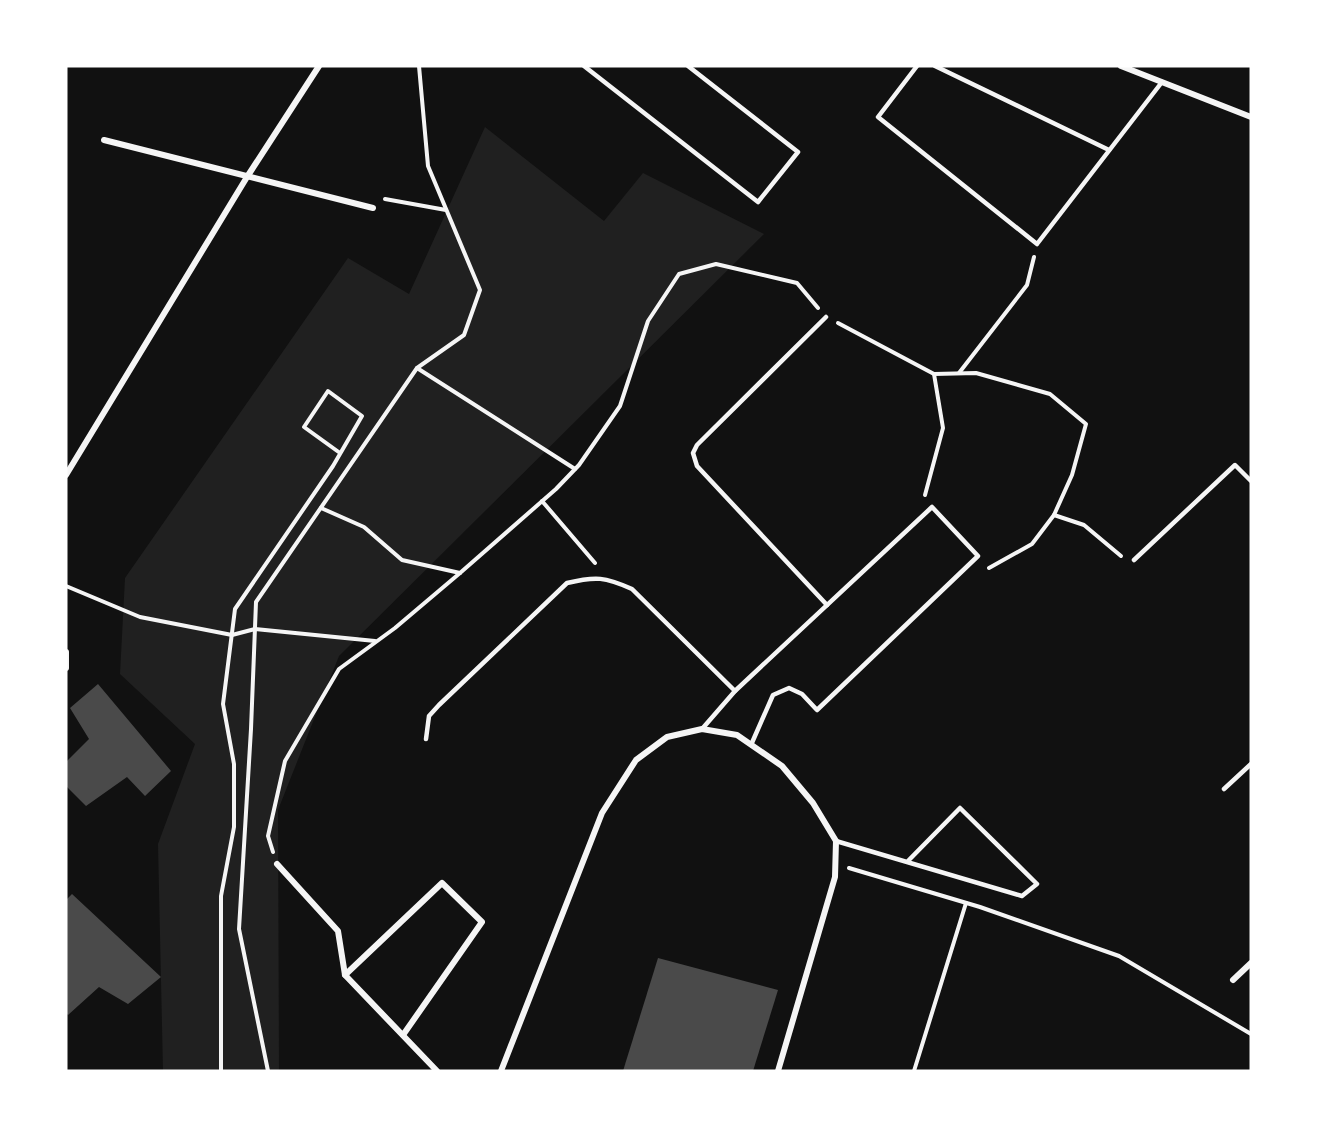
<svg xmlns="http://www.w3.org/2000/svg" width="1317" height="1137" font-family="'IBM Plex Serif',serif">
<style>
.green{fill:#202020}
.building{fill:#4a4a4a}
.lines{fill:none;stroke-linecap:round;stroke-linejoin:round}
.path{stroke:#f5f5f5;stroke-width:4}
.service{stroke:#f5f5f5;stroke-width:4.5}
.minor{stroke:#f5f5f5;stroke-width:6}
</style>
<rect width="100%" height="100%" fill="#111"/>
<!-- green -->
<path class="green" d="M485 127 604 221 643 173 764 234 339 656 278 810 279 1071H163L158 844 195 744 120 674 125 578 348 258 409 294Z"/>
<!-- building -->
<g class="building">
<path d="M98 684 171 771 145 796 127 777 86 806 66 786V762L89 739 70 708Z"/>
<path d="M72 894 161 977 128 1004 99 987 68 1015 66 1013V900Z"/>
<path d="M658 958 778 990 753 1071H623Z"/>
</g>
<g class="lines">
<!-- path -->
<g class="path">
<path d="M385 199 446 210"/>
<path d="M838 323 934 374 943 428 925 495"/>
<path d="M417 368 575 469"/>
<path d="M959 373 1027 285 1034 257"/>
<path d="M934 374 976 373 1050 394 1086 424 1072 475 1054 515 1032 544 989 568"/>
<path d="M542 501 595 563"/>
<path d="M321 508 364 527 402 560 460 573"/>
<path d="M1054 515 1084 525 1121 556"/>
<path d="M66 586 140 617 232 635 255 629 375 641"/>
<path d="M273 852 268 836 285 761 339 669 395 628 460 573 556 489 579 465 620 406 648 321 679 274 716 264 797 283 818 308"/>
<path d="M849 868 980 907 1119 956 1251 1034"/>
<path d="M221 1071V896L234 827V764L223 704 235 609 333 466 362 416 328 391 304 427 340 453"/>
<path d="M268 1071 239 929 251 729 256 602 417 368 464 335 480 290 428 166 419 66"/>
<path d="M914 1071 966 903"/>
</g>
<!-- service -->
<g class="service">
<path d="M584 66 758 202 798 152 688 66"/>
<path d="M917 66 878 117 1037 244 1162 82"/>
<path d="M935 66 1109 150"/>
<path d="M826 317 697 445 693 453 697 466 827 605"/>
<path d="M1134 560 1235 465 1251 481"/>
<path d="M702 729 735 691 932 507 978 556 817 710 802 694 789 688 773 695 751 745"/>
<path d="M426 739 429 716 439 705 567 583C596 576 605 577 632 589L735 691"/>
<path d="M1224 789 1251 764"/>
<path d="M836 841 1022 896 1037 884 960 808 907 862"/>
</g>
<!-- minor -->
<g class="minor">
<path d="M1121 66 1251 117"/>
<path d="M104 140 373 208"/>
<path d="M66 475 247 177 319 66"/>
<path d="M66 652V668"/>
<path d="M277 864 338 931 345 975 437 1071"/>
<path d="M345 975 442 883 482 922 403 1035"/>
<path d="M1233 980 1251 963"/>
<path d="M501 1071 602 813 636 760 667 737 702 729 737 735 782 766 813 803 836 841 835 877 778 1071"/>
</g>
</g>
<!-- border -->
<rect width="1317" height="1137" fill="none" stroke="#ffffff" stroke-width="135"/>
</svg>
